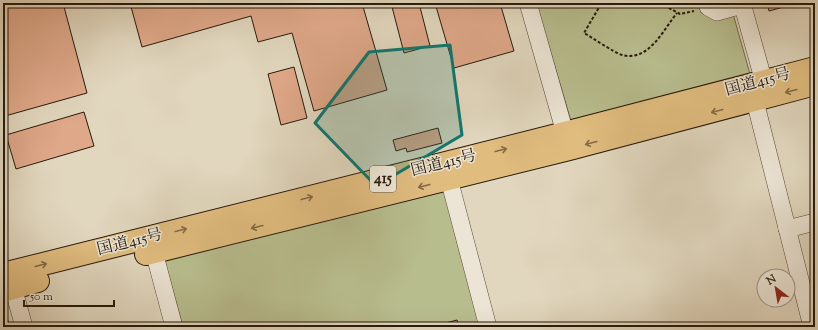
<svg xmlns="http://www.w3.org/2000/svg" width="818" height="330" font-family="'Sorts Mill Goudy','Noto Serif JP',serif">
<style>
.green{fill:#b8bd8e;stroke:#706b4c}
.building{fill:#dfa889;stroke:#27190b}
.lines{fill:none;stroke-linecap:round;stroke-linejoin:round}
.minor-casing{stroke:#564838;stroke-width:18}
.highway-casing{stroke:#27190b;stroke-width:24}
.path{stroke:#27190b;stroke-width:2;stroke-dasharray:3 2;stroke-linecap:butt}
.minor{stroke:#ece5d5;stroke-width:17}
.highway{stroke:#e0bc7f;stroke-width:22}
.oneway{stroke:#846a45}
.marked{fill:#0f766e;fill-opacity:0.2;stroke:#0f766e;stroke-width:3;stroke-linejoin:round}
.labels{text-anchor:middle;dominant-baseline:central;stroke-width:3;stroke-linejoin:round;paint-order:stroke}
.shield{fill:#ece5d5;stroke:#625648;stroke-width:1}
.shield-label{font-size:15px;font-weight:bold;fill:#27190b}
.street-label{font-size:16px;fill:#27190b;stroke:#ece5d5}
</style>
<rect width="100%" height="100%" fill="#e1d7be"/>
<filter id="stains"><feTurbulence type="fractalNoise" baseFrequency=".005" numOctaves="4"/><feColorMatrix values="0 0 0 0 .2 0 0 0 0 .09 0 0 0 0 .02 0 0 0 .5 -.17"/></filter>
<radialGradient id="worn" r=".72"><stop offset=".6" stop-color="#630" stop-opacity="0"/><stop offset="1" stop-color="#630" stop-opacity=".3"/></radialGradient>
<!-- green -->
<g class="green">
<path d="M536 3H730L750 74 571 121Z"/>
<path d="M445 185 482 327H183L164 259Z"/>
</g>
<!-- building -->
<g class="building">
<path d="M3 3H63L87 93 5 116 3 109Z"/>
<path d="M130 3H362L387 90 314 111 292 33 258 42 251 16 142 47Z"/>
<path d="M391 3H419L430 46 404 53Z"/>
<path d="M435 3H500L514 51 454 68Z"/>
<path d="M767 3H798L769 11Z"/>
<path d="M294 67 307 118 281 125 268 74Z"/>
<path d="M84 112 94 146 16 169 6 135Z"/>
<path d="M438 128 442 143 407 152 406 148 396 151 393 140Z"/>
<path d="M7 318 10 327H3V320Z"/>
<path d="M457 320 459 327H431Z"/>
</g>
<g class="lines">
<defs>
<g id="minor">
<path d="M528 3 565 133"/>
<path d="M707 3 708 7 717 12 742 5"/>
<path d="M742 3 767 93"/>
<path d="M755 101 812 327"/>
<path d="M449 179 488 327"/>
<path d="M787 229 815 222"/>
<path d="M154 252 174 327"/>
<path d="M13 287 24 327"/>
</g>
<g id="highway">
<path d="M146 254 569 149 815 84"/>
<path d="M3 274 565 133 815 68"/>
<path d="M3 291 38 281"/>
</g>
</defs>
<!-- minor casing -->
<use href="#minor" class="minor-casing"/>
<!-- highway casing -->
<use href="#highway" class="highway-casing"/>
<!-- path -->
<g class="path">
<path d="M600 3H622"/>
<path d="M660 3 680 14 694 11"/>
<path d="M601 4 584 33C593 38 613 52 622 55 649 62 663 30 677 13"/>
</g>
<!-- minor -->
<use href="#minor" class="minor"/>
<!-- highway -->
<use href="#highway" class="highway"/>
</g>
<!-- one-way arrows -->
<defs><path id="oneway-shaft" d="M-6 0H5M1.5-3L5.5 0L1.5 3" fill="none" stroke-width="1.6" stroke-linecap="round" stroke-linejoin="round"/></defs>
<g class="oneway">
<use href="#oneway-shaft" transform="translate(791 91) rotate(165)"/>
<use href="#oneway-shaft" transform="translate(717 111) rotate(165)"/>
<use href="#oneway-shaft" transform="translate(591 143) rotate(165)"/>
<use href="#oneway-shaft" transform="translate(501 150) rotate(-14)"/>
<use href="#oneway-shaft" transform="translate(424 186) rotate(166)"/>
<use href="#oneway-shaft" transform="translate(307 198) rotate(-14)"/>
<use href="#oneway-shaft" transform="translate(257 227) rotate(166)"/>
<use href="#oneway-shaft" transform="translate(181 230) rotate(-14)"/>
<use href="#oneway-shaft" transform="translate(41 265) rotate(-14)"/>
</g>
<!-- marked area -->
<path class="marked" d="M450 45 462 135 376 186 315 123 369 52Z"/>
<g class="labels">
<!-- shield labels -->
<rect class="shield" x="370" y="166" width="26" height="26" rx="3"/>
<g class="shield-label">
<text x="383" y="179">415</text>
</g>
<!-- street labels -->
<g class="street-label">
<text transform="translate(758 83) rotate(-15)">国道415号</text>
<text transform="translate(444 164) rotate(-14)">国道415号</text>
<text transform="translate(130 243) rotate(-14)">国道415号</text>
</g>
</g>
<!-- margin -->
<rect width="818" height="330" fill="none" stroke="#e1d7be" stroke-width="16"/>
<rect x="4" y="4" width="810" height="322" fill="none" stroke="#27190b" stroke-width="2"/>
<rect x="8" y="8" width="802" height="314" fill="none" stroke="#27190b"/>
<!-- north arrow -->
<g transform="translate(776 288) rotate(329)"><circle r="19" fill="#ece5d5" stroke="#9d9384"/>
<path d="M0-3L7 15L0 10L-7 15Z" fill="#8f2418"/>
<text y="-6" font-size="11" font-weight="bold" text-anchor="middle" fill="#27190b">N</text>
</g>
<!-- scale -->
<path d="M24 300v6h90v-6" fill="none" stroke="#27190b" stroke-width="2"/>
<text x="30" y="300" font-size="12" fill="#27190b" stroke="#ece5d5" stroke-width="3" paint-order="stroke">50 m</text>
<rect width="100%" height="100%" filter="url(#stains)"/>
<rect width="100%" height="100%" fill="url(#worn)"/>
</svg>
